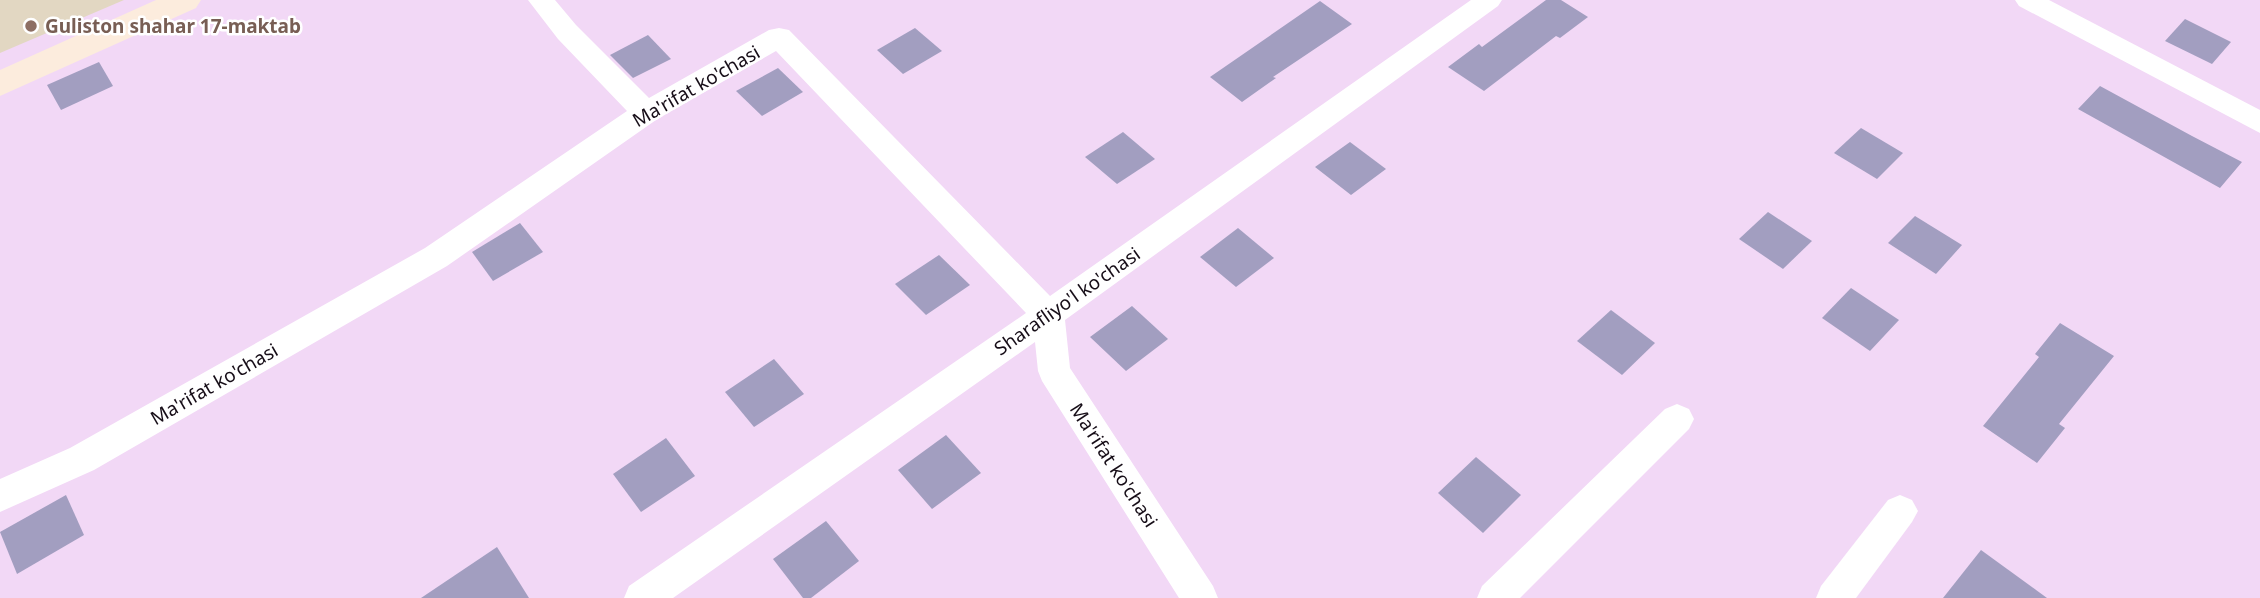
<svg xmlns="http://www.w3.org/2000/svg" width="2260" height="598" font-family="'Noto Sans',sans-serif">
<style>
.education{fill:#e2d7c2}
.building{fill:#a29ec0}
.lines{fill:none;stroke-linecap:round;stroke-linejoin:round}
.street{fill:#fff;fill-rule:evenodd}
.secondary{fill:#fcecdd;fill-rule:evenodd}
.education-dot{fill:#8d6e63;stroke:#fff;stroke-width:2.5}
.labels{text-anchor:middle;dominant-baseline:central;stroke-width:5;stroke-linejoin:round;paint-order:stroke}
.education-label{font-size:19px;font-weight:bold;fill:#785e54;stroke:#fff;text-anchor:start}
.street-label{font-size:19px;fill:#160d17;stroke:#fff}
</style>
<rect width="100%" height="100%" fill="#f2d8f6"/>
<!-- education -->
<path class="education" d="M0 0H124L0 53Z"/>
<!-- building -->
<g class="building">
<path d="M1546 0H1561L1588 17 1560 38 1556 36 1484 91 1448 67 1479 44 1482 47Z"/>
<path d="M1320 1 1352 24 1273 77 1276 78 1242 102 1210 77Z"/>
<path d="M2185 19 2231 42 2212 64 2165 41Z"/>
<path d="M915 28 942 51 903 74 877 50Z"/>
<path d="M648 35 671 59 633 78 610 55Z"/>
<path d="M99 62 113 86 61 110 47 85Z"/>
<path d="M778 68 803 92 762 116 736 91Z"/>
<path d="M2100 86 2192 136 2242 162 2220 188 2078 109Z"/>
<path d="M1861 128 1903 153 1877 179 1834 153Z"/>
<path d="M1123 132 1155 159 1117 184 1085 157Z"/>
<path d="M1350 142 1386 169 1351 195 1315 167Z"/>
<path d="M1768 212 1812 241 1783 269 1739 239Z"/>
<path d="M1915 216 1962 245 1936 274 1888 243Z"/>
<path d="M520 223 543 252 493 281 472 252Z"/>
<path d="M1238 228 1274 258 1236 287 1200 257Z"/>
<path d="M939 255 970 285 926 315 895 284Z"/>
<path d="M1851 288 1899 320 1870 351 1822 318Z"/>
<path d="M1132 306 1168 339 1126 371 1090 337Z"/>
<path d="M1611 310 1655 343 1622 375 1577 341Z"/>
<path d="M2060 323 2114 356 2059 424 2065 428 2037 463 1983 426 2039 357 2035 354Z"/>
<path d="M774 359 804 394 754 427 725 392Z"/>
<path d="M946 435 981 473 932 509 898 470Z"/>
<path d="M666 438 695 476 641 512 613 474Z"/>
<path d="M1476 457 1521 495 1483 533 1438 493Z"/>
<path d="M66 495 84 535 17 574 0 532Z"/>
<path d="M826 521 859 561 811 598H803L773 559Z"/>
<path d="M497 547 529 598H421Z"/>
<path d="M1981 550 2047 598H1943Z"/>
</g>
<g class="lines">
<!-- street -->
<g class="street">
<path d="M528 0H555L576 25 649 98 769 30 779 28 789 30 1050 296 1471 0H1502L1498 6 1065 320 1070 368 1213 586 1218 598H1179L1042 381 1038 371 1035 342 673 598H624L629 586 1026 313 776 51 656 120 447 266 94 470 0 512V479L70 448 425 248 627 111 558 39Z"/>
<path d="M2015 0H2049L2260 110V133L2019 6Z"/>
<path d="M1677 404 1689 409 1694 419 1689 429 1520 598H1477L1482 586 1665 409Z"/>
<path d="M1900 495 1912 500 1918 511 1912 522 1856 598H1816L1821 586 1888 500Z"/>
</g>
<!-- secondary -->
<path class="secondary" d="M156 0H201L196 8 0 96V70Z"/>
</g>
<!-- markers -->
<circle class="education-dot" cx="31" cy="26" r="7"/>
<g class="labels">
<!-- education labels -->
<g class="education-label">
<text x="45" y="26">Guliston shahar 17-maktab</text>
</g>
<!-- street labels -->
<g class="street-label">
<text transform="translate(696 86) rotate(-30)">Ma'rifat ko'chasi</text>
<text transform="translate(1067 301) rotate(-35)">Sharafliyo'l ko'chasi</text>
<text transform="translate(214 384) rotate(-30)">Ma'rifat ko'chasi</text>
<text transform="translate(1114 465) rotate(57)">Ma'rifat ko'chasi</text>
</g>
</g>
</svg>
